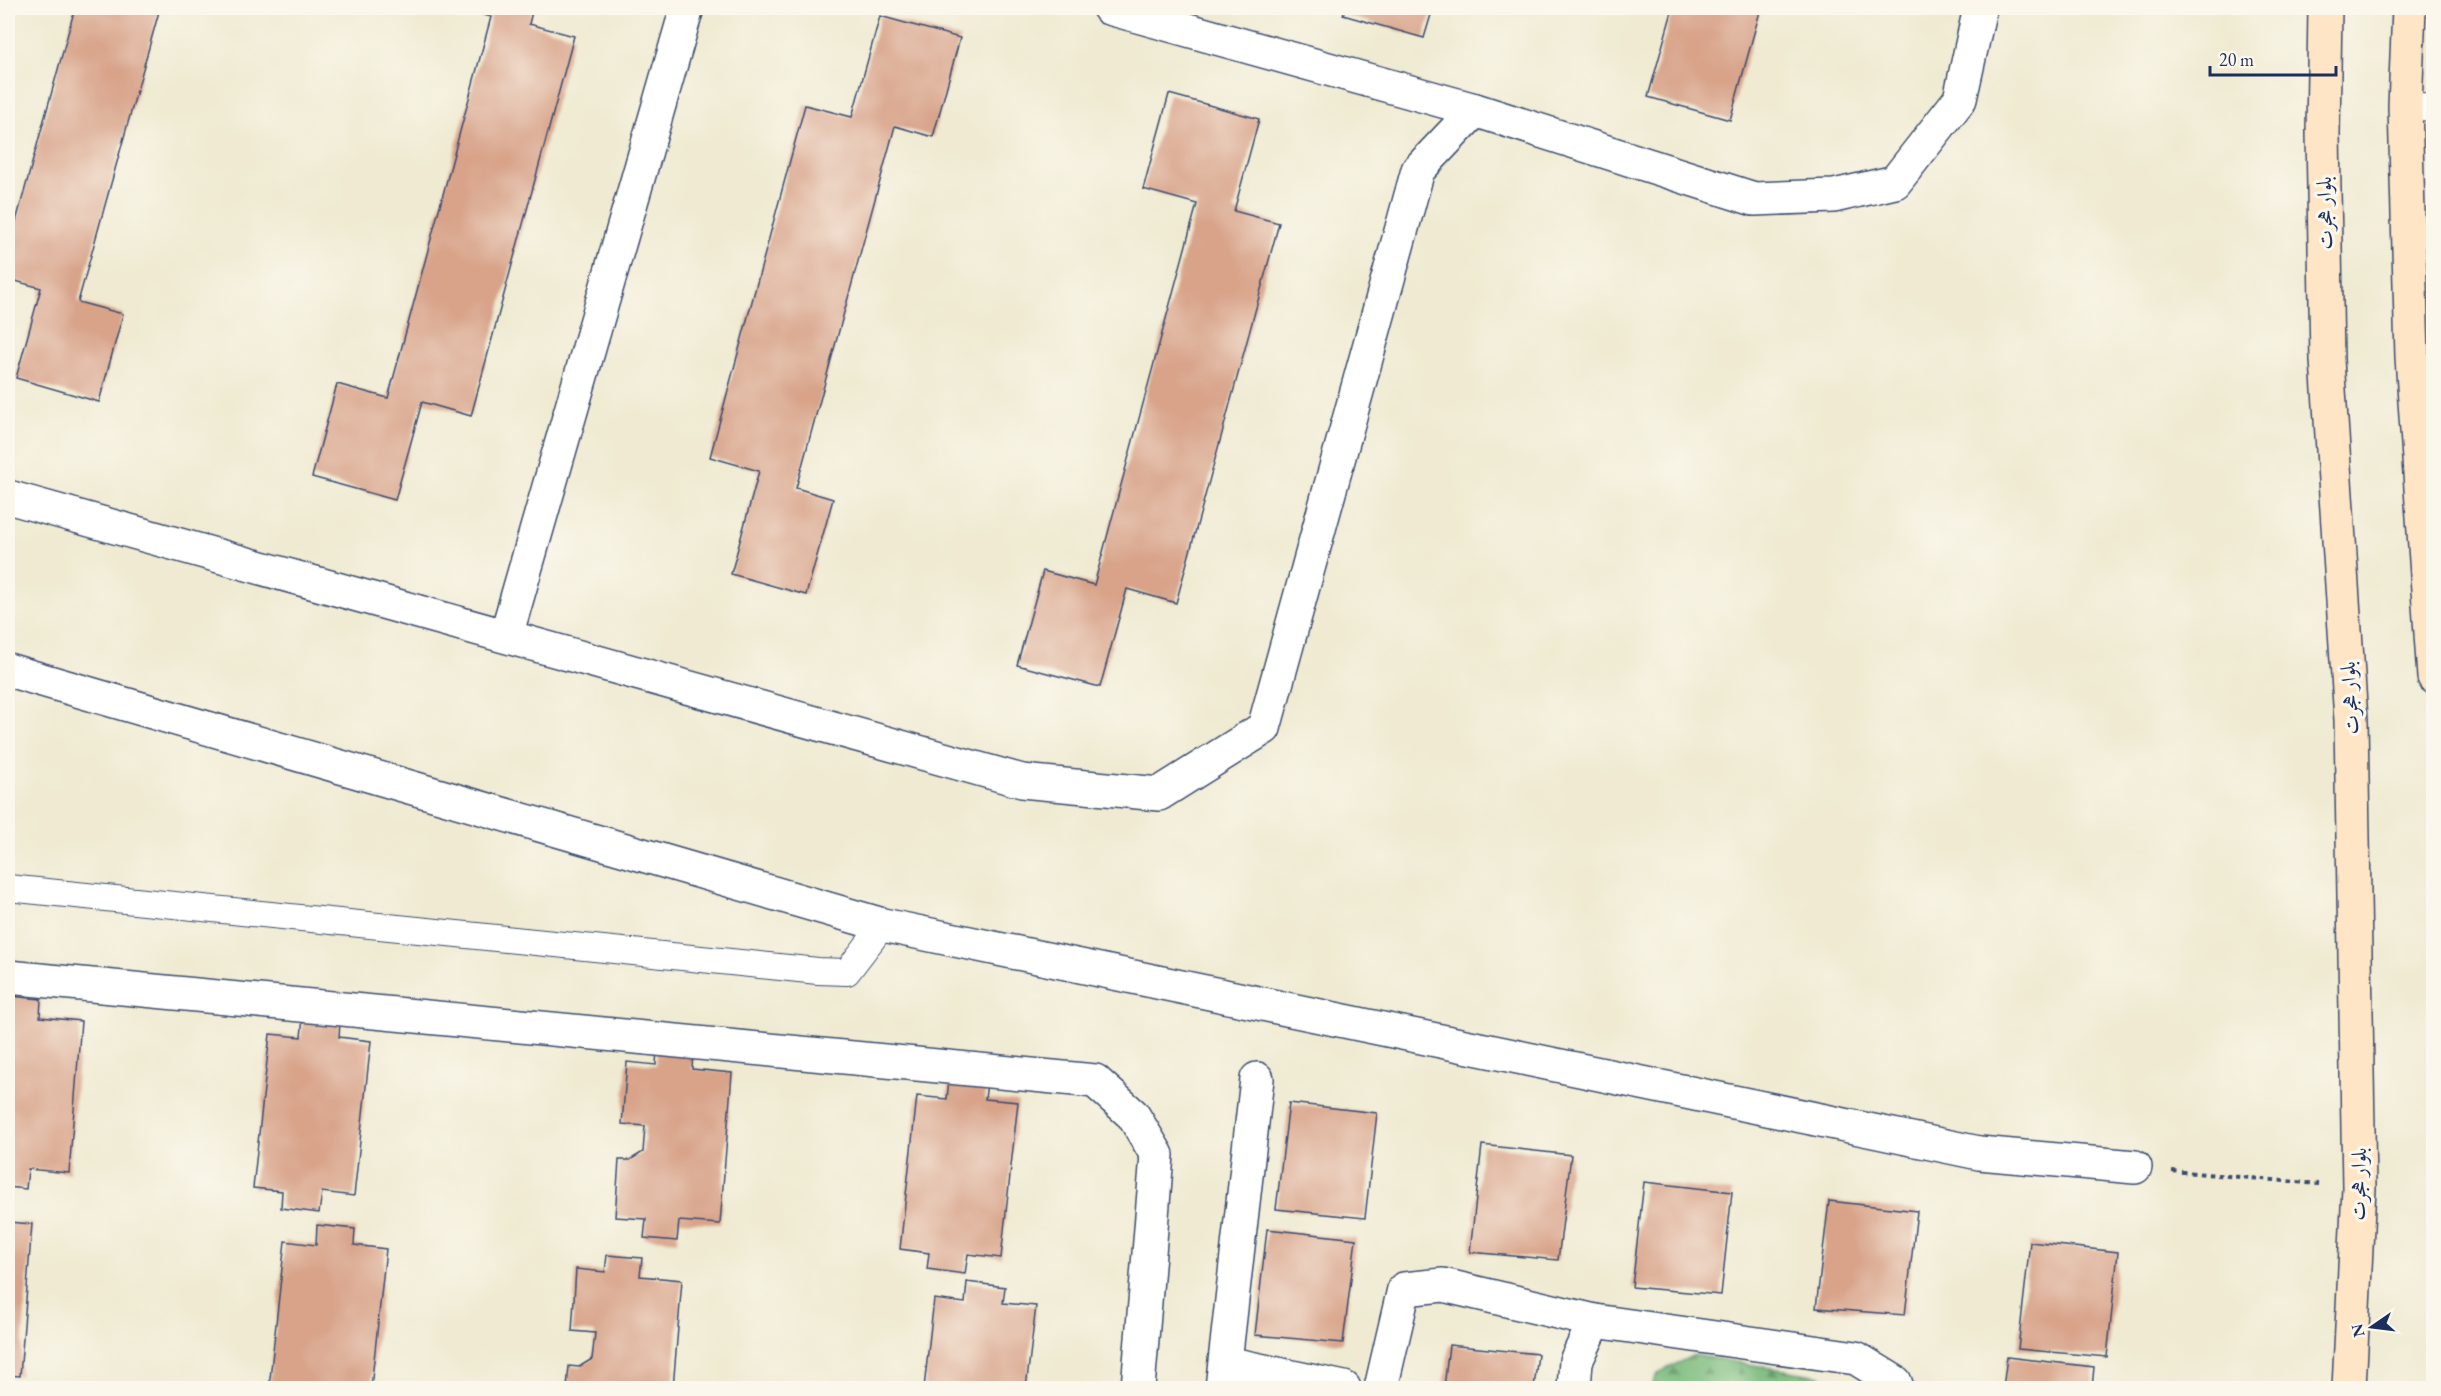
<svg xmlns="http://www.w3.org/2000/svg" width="2441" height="1396" font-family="'EB Garamond',Amiri,serif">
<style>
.forest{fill:url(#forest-firs);stroke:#4b766e;stroke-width:1.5}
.building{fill:#d8a389}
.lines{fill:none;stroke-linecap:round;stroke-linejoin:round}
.service-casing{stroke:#3b4b6f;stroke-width:28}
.minor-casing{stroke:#3b4b6f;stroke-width:36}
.secondary-casing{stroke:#3b4b6f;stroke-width:36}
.path{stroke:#3b4b6f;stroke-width:4;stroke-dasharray:4.5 4.5;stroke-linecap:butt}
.service{stroke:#fff;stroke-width:26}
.minor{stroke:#fff;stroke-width:33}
.secondary{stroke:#fee5c5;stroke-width:33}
.labels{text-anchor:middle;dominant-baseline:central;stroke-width:6;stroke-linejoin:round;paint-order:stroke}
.street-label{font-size:21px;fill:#1b2f5e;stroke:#fbf7ec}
</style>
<defs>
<pattern id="forest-firs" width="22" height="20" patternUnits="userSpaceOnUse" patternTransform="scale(1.5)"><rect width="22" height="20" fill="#7bbc7e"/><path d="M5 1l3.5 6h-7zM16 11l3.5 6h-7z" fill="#64996a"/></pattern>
</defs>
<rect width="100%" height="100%" fill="#fbf7ec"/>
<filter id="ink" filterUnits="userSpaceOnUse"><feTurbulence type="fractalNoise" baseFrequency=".0167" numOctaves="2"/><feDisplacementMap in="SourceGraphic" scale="12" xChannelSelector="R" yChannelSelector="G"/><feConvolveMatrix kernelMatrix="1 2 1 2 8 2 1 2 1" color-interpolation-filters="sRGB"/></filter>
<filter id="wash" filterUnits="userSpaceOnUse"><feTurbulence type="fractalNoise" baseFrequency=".008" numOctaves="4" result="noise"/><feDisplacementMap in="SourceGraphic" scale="24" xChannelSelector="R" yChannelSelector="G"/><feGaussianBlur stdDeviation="1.35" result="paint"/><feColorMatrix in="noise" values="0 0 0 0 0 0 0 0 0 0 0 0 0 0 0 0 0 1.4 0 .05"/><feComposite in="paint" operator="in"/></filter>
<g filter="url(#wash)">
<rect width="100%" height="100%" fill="#efead1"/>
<!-- forest -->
<path class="forest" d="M1694 1355 1820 1376 1834 1388H1651L1658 1373Z"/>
<g id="blocks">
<!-- building -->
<g class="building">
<path d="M75 8H160L78 302 123 314 99 402 16 378 41 288 8 279V250Z"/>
<path d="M460 8H533L529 24 574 36 471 416 422 402 395 500 312 477 337 384 388 398 491 17Z"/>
<path d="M1345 8H1433L1424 38 1343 15Z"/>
<path d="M1673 8H1761L1730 120 1648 97Z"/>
<path d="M880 16 960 38 933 137 895 126 796 488 833 499 806 595 731 574 759 471 710 457 805 105 852 117Z"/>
<path d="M1169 94 1259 119 1234 211 1279 223 1176 603 1127 589 1100 687 1017 665 1043 571 1094 585 1197 204 1143 189Z"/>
<path d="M8 996 41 999 40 1017 81 1021 69 1173 28 1169 26 1189 8 1187Z"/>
<path d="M303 1017 340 1022 339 1037 371 1041 354 1196 322 1192 319 1213 281 1208 282 1191 253 1188 270 1034 301 1037Z"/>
<path d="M657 1048 693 1051 692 1069 732 1073 720 1224 679 1221 677 1241 644 1238 646 1219 615 1217 619 1160H630L643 1152 645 1126 622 1124 627 1062 656 1065Z"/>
<path d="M949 1079 987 1083 985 1099 1018 1102 1001 1258 968 1254 965 1274 927 1269 929 1253 900 1249 917 1096 947 1099Z"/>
<path d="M1289 1103 1377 1113 1365 1218 1276 1209Z"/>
<path d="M1482 1145 1571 1155 1558 1260 1470 1252Z"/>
<path d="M1644 1182 1732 1192 1721 1295 1632 1287Z"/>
<path d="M1829 1201 1917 1211 1905 1315 1816 1308Z"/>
<path d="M8 1222 32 1224 20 1376 8 1375Z"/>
<path d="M317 1225 355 1229 354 1245 386 1249 371 1388H269L285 1241 316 1245Z"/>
<path d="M1267 1229 1356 1239 1343 1343 1255 1335Z"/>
<path d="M2030 1242 2118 1252 2107 1357 2018 1349Z"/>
<path d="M607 1255 642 1258 640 1276 682 1280 673 1388H567L569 1366 579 1367 592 1359 595 1333 572 1331 576 1269 605 1272Z"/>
<path d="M967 1282 1005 1287 1003 1303 1036 1306 1026 1388H924L934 1299 965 1303Z"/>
<path d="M1449 1345 1538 1354 1534 1388H1444Z"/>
<path d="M2007 1357 2094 1367 2092 1388H2003Z"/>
</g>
</g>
</g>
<g filter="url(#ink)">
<use href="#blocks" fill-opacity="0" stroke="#3b4b6f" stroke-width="1.5"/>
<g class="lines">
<defs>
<g id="service">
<path d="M2405 106 2434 108"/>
<path d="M8 888 818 971 847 972 883 925"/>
</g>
<g id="minor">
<path d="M1109 8 1475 110"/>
<path d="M8 497 1022 781 1159 794 1264 728 1418 170 1475 110 1754 199 1834 196 1895 182 1960 99 1980 8"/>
<path d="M506 636 687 8"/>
<path d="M8 670 883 925 1979 1153 2135 1167"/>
<path d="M8 977 1095 1081 1133 1115 1157 1155 1138 1388"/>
<path d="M1226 1363 1344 1388"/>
<path d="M1222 1388 1257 1079"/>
<path d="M1381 1388 1404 1289 1443 1285 1595 1321 1856 1358 1895 1382 1897 1388"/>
<path d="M1574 1388 1576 1361 1595 1321"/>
</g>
<g id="secondary">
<path d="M2325 8 2323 133 2327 360 2351 720 2359 1188 2349 1388"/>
<path d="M2409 8 2405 106 2412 357 2434 677"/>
</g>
</defs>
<!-- service casing -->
<use href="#service" class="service-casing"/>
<!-- minor casing -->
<use href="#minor" class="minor-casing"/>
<!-- secondary casing -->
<use href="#secondary" class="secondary-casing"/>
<!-- path -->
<path class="path" d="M2172 1171 2319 1184"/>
<!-- service -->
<use href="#service" class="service"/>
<!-- minor -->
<use href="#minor" class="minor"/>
<!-- secondary -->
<use href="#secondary" class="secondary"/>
</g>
</g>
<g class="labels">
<!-- street labels -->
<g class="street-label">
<text transform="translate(2324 213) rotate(-91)">بلوار هجرت</text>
<text transform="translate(2349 698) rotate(-93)">بلوار هجرت</text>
<text transform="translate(2358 1184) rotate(-89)">بلوار هجرت</text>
</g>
</g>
<!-- margin -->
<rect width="2441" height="1396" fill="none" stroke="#fbf7ec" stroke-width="30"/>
<!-- north arrow -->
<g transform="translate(2372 1327) rotate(256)" stroke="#fbf7ec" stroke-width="4.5" paint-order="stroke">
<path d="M0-4.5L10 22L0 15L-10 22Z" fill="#1b2f5e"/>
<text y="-9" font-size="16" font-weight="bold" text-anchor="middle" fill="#1b2f5e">N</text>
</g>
<!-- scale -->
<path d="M2210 66v9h126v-9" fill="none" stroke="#1b2f5e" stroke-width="3"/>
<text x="2219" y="66" font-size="18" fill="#1b2f5e" stroke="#fbf7ec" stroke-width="4.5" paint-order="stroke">20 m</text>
</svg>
